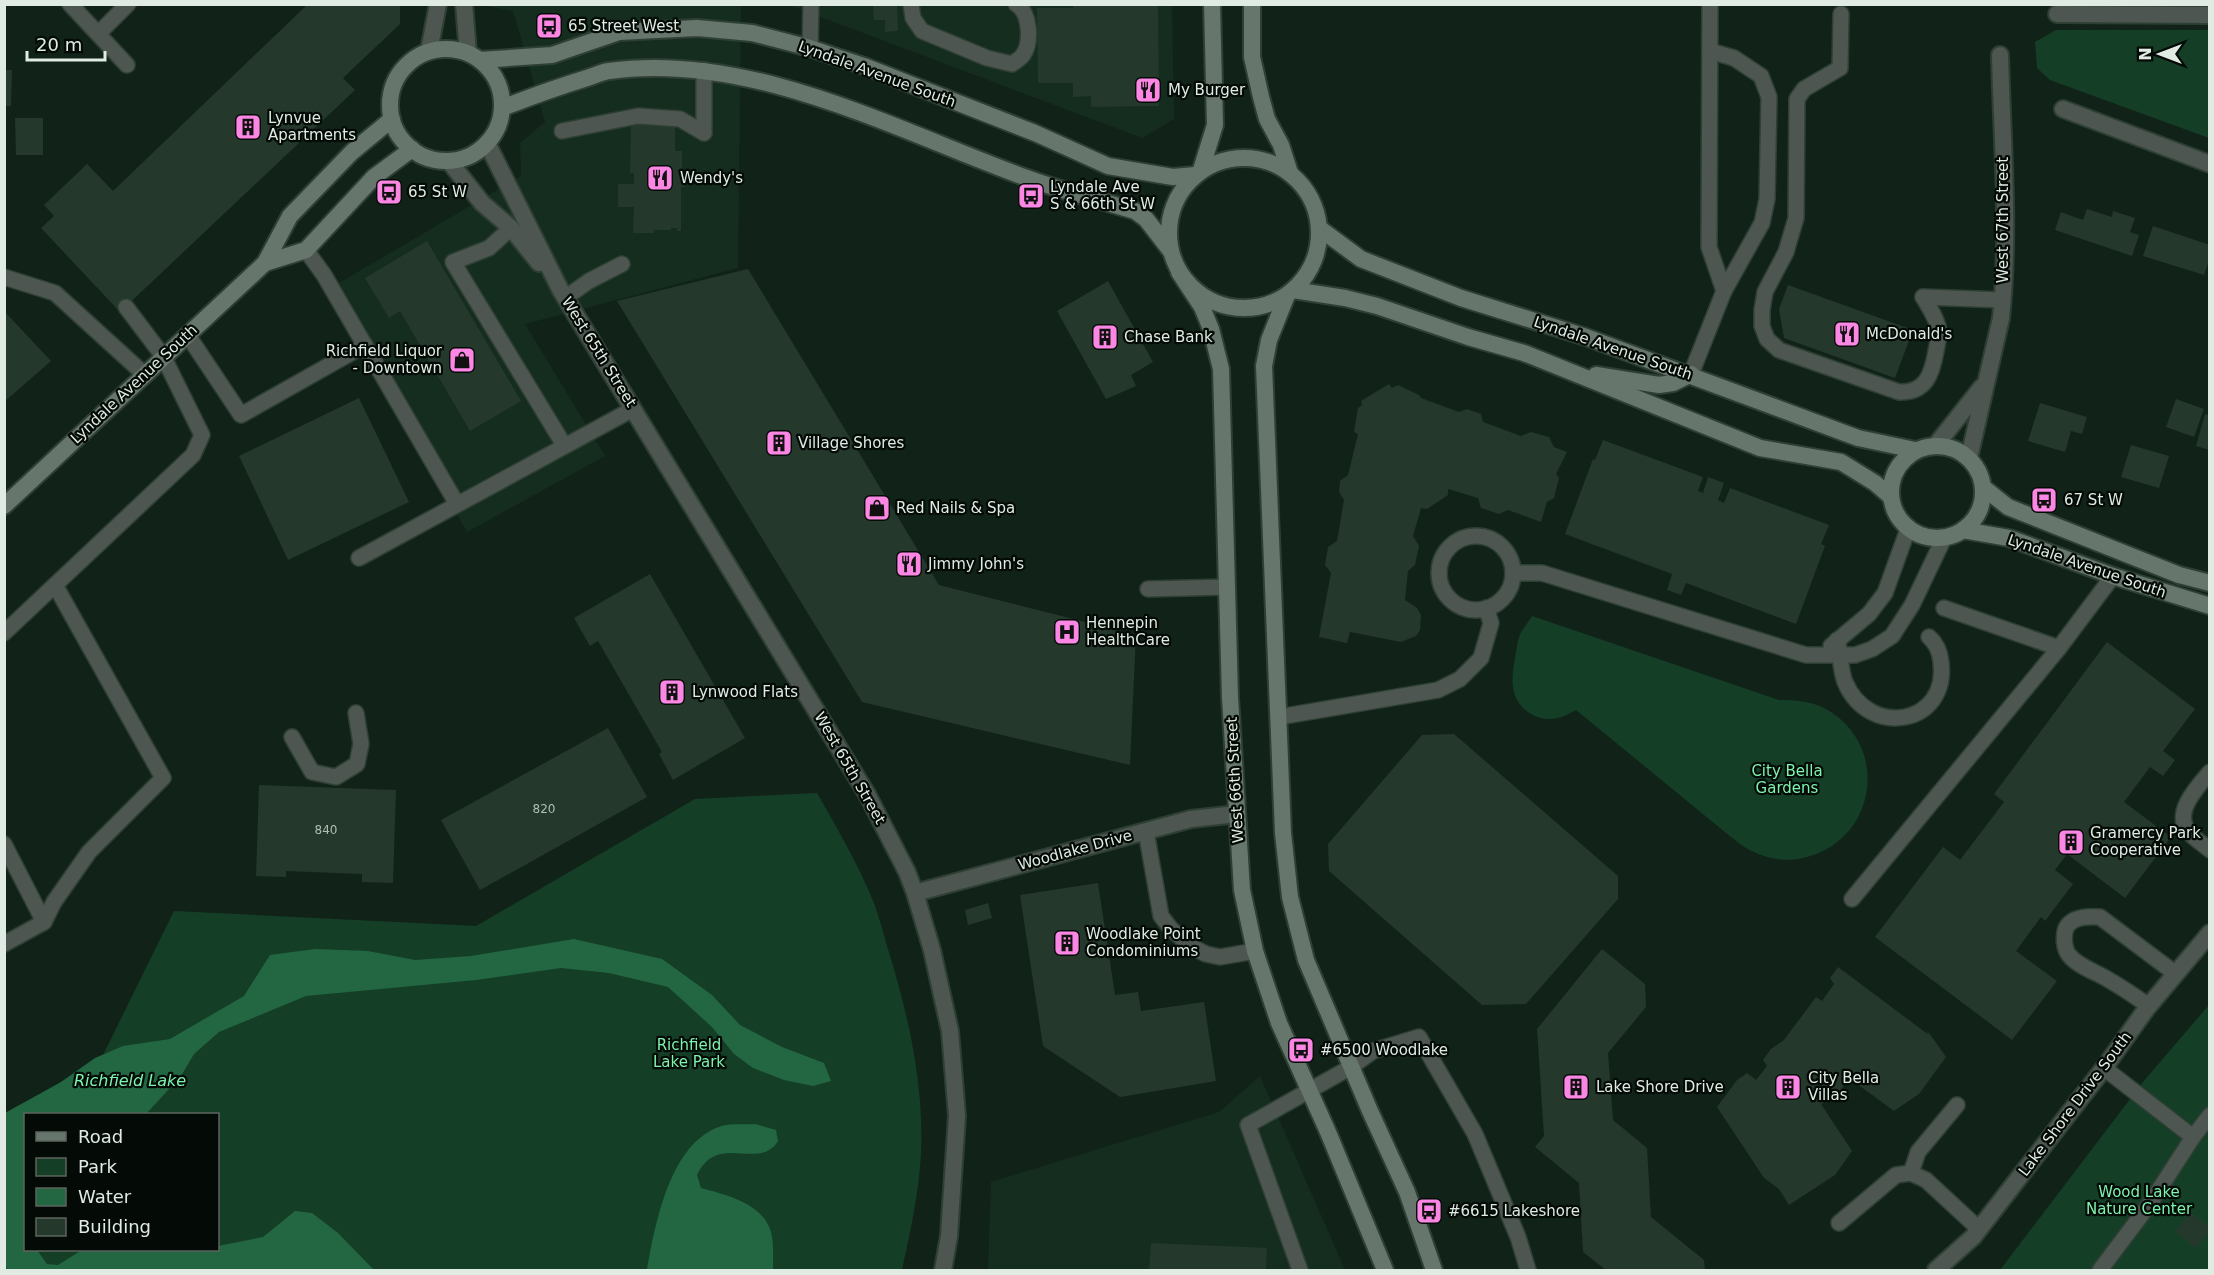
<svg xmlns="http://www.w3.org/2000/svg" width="2214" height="1275" font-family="'DejaVu Sans',sans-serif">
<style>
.built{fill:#142d1e}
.green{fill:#153e27}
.water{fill:#226742}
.building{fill:#25382c}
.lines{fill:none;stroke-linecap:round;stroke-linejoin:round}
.service-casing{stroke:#2e3f34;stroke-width:18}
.minor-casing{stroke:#2e3f34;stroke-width:20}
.tertiary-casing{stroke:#2e3f34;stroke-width:20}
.secondary-casing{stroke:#2e3f34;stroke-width:20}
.service{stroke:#4d5650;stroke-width:15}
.minor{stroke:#4d5650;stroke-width:16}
.tertiary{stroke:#4d5650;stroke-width:16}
.secondary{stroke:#67766c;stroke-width:16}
.labels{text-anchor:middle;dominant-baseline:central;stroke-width:4.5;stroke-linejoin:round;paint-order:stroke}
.number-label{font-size:12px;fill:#b0beb5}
.poi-label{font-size:15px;fill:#dfebe3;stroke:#040a06;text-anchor:start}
.street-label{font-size:15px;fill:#dfebe3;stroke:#040a06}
.park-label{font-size:15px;fill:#7ef4ae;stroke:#040a06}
.water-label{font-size:16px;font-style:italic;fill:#7ef4af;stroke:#040a06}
</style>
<rect width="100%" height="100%" fill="#112318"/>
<!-- built -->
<g class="built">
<path d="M482 5H741L738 268 525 324 605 456 467 532 327 290 521 176 520 143 545 122 513 11Z"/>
<path d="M789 5H1172L1174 119 1142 138Z"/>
<path d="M1260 1076 1345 1270H988L991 1182 1219 1112Z"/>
</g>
<!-- green -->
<g class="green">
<path d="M2056 30H2209V138L2050 80 2037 68 2035 42Z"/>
<path d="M1532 616 1779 700C1795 700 1810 701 1824 708 1892 744 1877 842 1803 858 1786 862 1766 859 1750 850 1743 847 1737 841 1731 837L1576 710C1563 718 1548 723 1533 715 1509 702 1511 681 1515 658 1517 649 1517 639 1522 631 1525 626 1529 621 1532 616Z"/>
<path d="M817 793C837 828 858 864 874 903 879 917 883 932 887 946 908 1013 924 1083 921 1153 919 1193 910 1232 902 1270H5L4 1229 26 1250H218V1114H74L174 911 476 926 695 799Z"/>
<path d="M2209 1005V1270H2000L2143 1082Z"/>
</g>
<!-- water -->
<g class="water">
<path d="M574 939 662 959 712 995 740 1025 782 1047 824 1063 831 1081 813 1086 784 1080 753 1068 734 1054 712 1027 668 987 609 973 561 968 476 980 306 996 219 1032 194 1054 181 1076 146 1114H26V1250H37L47 1264 58 1265 82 1250H218V1246L263 1237 295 1211 312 1213 338 1233 374 1270H8L5 1266V1113L61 1082 95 1058 123 1046 170 1039 244 996 270 955 315 949 368 951 415 960 471 956Z"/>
<path d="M755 1124 776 1130 778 1141C759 1172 718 1131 697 1175L701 1188C726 1195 763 1203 771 1232 774 1243 773 1259 773 1270H647C655 1225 670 1141 722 1126 732 1123 745 1125 755 1124Z"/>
</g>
<!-- building -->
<g class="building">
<path d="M308 4H400V24L343 78 355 90 120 312 41 228 54 216 44 205 87 164 113 191Z"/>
<path d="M873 4H897L898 31 885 32V20H874Z"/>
<path d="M1073 4H1158L1159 106 1091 107V96L1073 97V83H1038L1037 8H1073Z"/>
<path d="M4 70H12L11 106H4Z"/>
<path d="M15 118H43V155H16Z"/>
<path d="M631 125H675V151H682V171H685V187H681V231H677V228H671V230H654V233H633L634 207H618V184H634V173H630Z"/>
<path d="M2087 209 2112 217 2113 211 2135 218 2130 232 2139 235 2132 256 2055 230 2061 212 2083 220Z"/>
<path d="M2153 226 2210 245V258L2204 275 2143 256Z"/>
<path d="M427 241 521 401 470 431 400 311 389 318 365 278Z"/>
<path d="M748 269 939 585 1136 635 1130 765 862 702 617 301Z"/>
<path d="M1108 281 1153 362 1131 375 1136 386 1106 399 1057 311Z"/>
<path d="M1788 285 1913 330 1895 378 1784 338 1779 309Z"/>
<path d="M4 311 51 361 4 402Z"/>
<path d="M1389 384 1392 388 1398 385 1419 395 1421 398 1459 412 1467 409 1481 414 1483 422 1521 436 1531 432 1549 437 1554 447 1567 452 1556 474 1559 478 1554 498 1547 502 1541 522 1508 510 1499 514 1481 508 1478 498 1448 489V495L1427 509 1421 508 1413 536 1419 546 1415 565 1408 571 1405 600 1417 608 1421 615 1420 630 1416 636 1401 642 1350 632 1347 643 1319 637 1331 573 1325 565 1328 547 1337 541 1344 500 1339 492 1340 481 1348 475 1358 434 1354 432 1358 408 1362 405 1361 401Z"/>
<path d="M359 398 409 502 288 560 239 456Z"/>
<path d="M2176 399 2204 409 2194 437 2166 427Z"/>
<path d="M2040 403 2087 417 2082 434 2071 431 2065 452 2028 441Z"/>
<path d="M2205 414 2210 415V450L2196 446Z"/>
<path d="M1603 440 1703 477 1698 491 1703 493 1708 477 1724 483 1718 500 1724 503 1730 488 1829 525 1821 544 1825 546 1796 624 1686 583 1681 595 1667 590 1672 574 1565 534 1593 459 1595 460Z"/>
<path d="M2131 445 2169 456 2159 488 2121 477Z"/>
<path d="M650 574 745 738 673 780 659 754 662 752 598 641 590 646 574 618Z"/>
<path d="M2107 642 2195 709 2163 751 2175 760 2163 776 2150 767 2124 802 2171 837 2125 898 2067 854 2055 870 2073 884 2045 921 2041 917 2016 951 2057 981 2012 1040 1875 937 1943 847 1960 860 2004 802 1994 794Z"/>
<path d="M608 728 647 797 480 890 441 820Z"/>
<path d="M1454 734 1618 876V899L1526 1004 1482 1005 1329 871 1328 844 1422 735Z"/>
<path d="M259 785 396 790 393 883 362 882V874L286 871V877L256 876Z"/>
<path d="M1098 883 1115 995 1138 992 1141 1011 1204 1002 1216 1081 1120 1097 1043 1046 1020 895Z"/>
<path d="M988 903 992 918 968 925 965 910Z"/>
<path d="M1602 949 1645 984 1646 1007 1608 1053 1613 1120 1647 1148 1651 1217 1704 1260 1705 1270H1606L1583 1252 1579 1183 1535 1147 1544 1136 1537 1029Z"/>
<path d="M1838 967 1929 1035 1926 1031 1930 1034 1946 1057 1919 1094 1894 1111 1849 1078 1838 1094 1821 1104 1852 1151 1835 1175 1789 1205 1779 1189 1764 1178 1717 1107 1737 1080 1747 1073 1756 1080 1767 1066 1763 1060 1771 1049 1784 1040 1816 997 1822 1001 1834 984 1830 978Z"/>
<path d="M2190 1212 2210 1227V1230L2196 1248 2175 1232Z"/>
<path d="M1151 1243 1267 1248 1266 1270H1149Z"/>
</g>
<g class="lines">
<defs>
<g id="service">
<path d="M70 4 127 65"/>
<path d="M911 4 913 18 922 31 987 58 1012 64C1015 62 1021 58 1023 55 1032 42 1030 12 1016 4"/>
<path d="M1841 14 1840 68 1804 89 1797 99 1796 218 1786 252 1765 292 1762 310V326L1767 339 1779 350 1899 392C1926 393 1932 374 1936 351 1937 345 1939 338 1939 332 1938 320 1929 307 1923 297"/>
<path d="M98 34 128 4"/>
<path d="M810 48 811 4"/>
<path d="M1710 51 1734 58 1761 76 1769 97 1767 199 1762 223 1724 291"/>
<path d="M704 70V133"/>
<path d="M562 131 638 116 680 119 704 133"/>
<path d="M511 228 489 248 453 262 564 445"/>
<path d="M306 250 324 275 457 504"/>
<path d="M4 277 55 293 144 374"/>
<path d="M1923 297 2003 300"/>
<path d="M565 298 589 281 622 264"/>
<path d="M187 334 241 415 365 345"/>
<path d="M1691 374 1724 291 1709 247 1710 4"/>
<circle cx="1476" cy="573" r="37"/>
<path d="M359 558 633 409"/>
<path d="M1513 573H1542L1806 655H1855L1872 649 1892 636 1912 605 1944 538"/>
<path d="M1148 589 1227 587"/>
<path d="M1944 608 2059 648"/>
<path d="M4 633 193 455 202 435 163 356 126 307"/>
<path d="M1837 640C1841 653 1840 670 1845 682 1869 739 1949 725 1941 662 1940 652 1936 643 1929 637"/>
<path d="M1831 646 1869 614 1885 593 1908 529"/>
<path d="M1279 717 1438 690 1460 679 1481 658 1491 623 1486 608"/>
<path d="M292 737 312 772 336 777 357 764 361 744 356 713"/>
<path d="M2210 772C2198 786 2173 812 2188 831 2193 838 2203 844 2210 850"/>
<path d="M1146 831 1161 916 1171 929 1192 947 1206 954 1220 957 1255 951"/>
<path d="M4 844 44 922"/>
<path d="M1852 899 2059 648 2113 576"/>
<path d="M4 944 44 922 54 902 89 852 163 778 55 585"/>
<path d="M2149 1006C2136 997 2123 988 2109 980 2097 972 2078 967 2069 955 2064 949 2063 936 2066 928 2072 916 2088 916 2100 917L2176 974"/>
<path d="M2193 1137 2210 1115"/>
<path d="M1911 1173 1918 1152 1957 1105"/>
<path d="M1839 1223 1896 1175 1911 1173 1926 1180 1979 1229"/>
<path d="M1300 1270 1248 1125 1351 1067 1373 1051 1419 1037 1475 1134 1518 1237 1528 1270"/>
<path d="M2100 1270 2149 1205 2193 1137 2104 1068"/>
</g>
<g id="minor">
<path d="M2057 14 2210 15"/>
<path d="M2063 109 2210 164"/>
<path d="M1936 445 1982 387"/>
<path d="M1969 458 2001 318C2010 231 2002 142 2000 55"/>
<path d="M915 893 1191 819 1237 814"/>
<path d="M1936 1270 1973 1237 2104 1068 2147 1008 2210 933"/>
</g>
<g id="tertiary">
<path d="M464 4 468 53"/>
<path d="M429 51 438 4"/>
<path d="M487 143 560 289 868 796 907 872 915 893 932 950 950 1031 957 1116 949 1236 943 1270"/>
<path d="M449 161 482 203 511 228 539 263"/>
</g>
<g id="secondary">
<path d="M1252 4V57L1261 97 1267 119 1281 145 1290 173"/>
<circle cx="446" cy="105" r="56"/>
<path d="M480 60 552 55 619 32 697 28 752 33 810 48 864 66 1035 133 1108 166 1173 177 1195 175"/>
<path d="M502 108C530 97 558 87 587 78 594 76 601 72 609 71 751 51 897 131 1027 178 1062 191 1099 200 1135 211L1146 219 1170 250"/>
<circle cx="1244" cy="233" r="75"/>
<path d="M1201 170 1215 125 1212 4"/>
<path d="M1319 228 1361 259 1461 298 1586 337 1858 438 1915 450"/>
<path d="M265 263 306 250 374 177 412 149"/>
<path d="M1179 272 1202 307 1211 329 1221 369 1230 697 1242 890 1255 951 1279 1023 1328 1132 1385 1270"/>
<path d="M1293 290 1345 298 1377 306 1468 337 1524 353 1760 448 1841 462 1875 483 1890 496"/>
<path d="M1287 295 1269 340 1264 366 1283 833 1290 897 1306 960 1370 1111 1407 1192 1434 1270"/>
<path d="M1596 375 1659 385 1673 383 1691 374"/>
<circle cx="1937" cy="492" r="46"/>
<path d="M1984 488 2008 507 2179 575 2210 583"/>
<path d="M4 506 265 263 290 216 352 152 392 119"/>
<path d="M1963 530 2009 538 2113 576 2210 606"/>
</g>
</defs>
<!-- service casing -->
<use href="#service" class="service-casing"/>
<!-- minor casing -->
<use href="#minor" class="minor-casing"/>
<!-- tertiary casing -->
<use href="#tertiary" class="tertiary-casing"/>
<!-- secondary casing -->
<use href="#secondary" class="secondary-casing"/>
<!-- service -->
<use href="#service" class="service"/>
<!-- minor -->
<use href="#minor" class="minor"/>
<!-- tertiary -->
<use href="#tertiary" class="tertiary"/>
<!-- secondary -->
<use href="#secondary" class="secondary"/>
</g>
<!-- icons -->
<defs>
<symbol id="bus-square" viewBox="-11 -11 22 22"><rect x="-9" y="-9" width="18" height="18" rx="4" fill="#fc86e3" stroke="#040a06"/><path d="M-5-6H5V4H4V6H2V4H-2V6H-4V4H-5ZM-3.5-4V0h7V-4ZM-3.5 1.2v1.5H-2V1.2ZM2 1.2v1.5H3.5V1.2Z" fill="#111"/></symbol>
<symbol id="restaurant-square" viewBox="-11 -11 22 22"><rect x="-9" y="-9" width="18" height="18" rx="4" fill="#fc86e3" stroke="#040a06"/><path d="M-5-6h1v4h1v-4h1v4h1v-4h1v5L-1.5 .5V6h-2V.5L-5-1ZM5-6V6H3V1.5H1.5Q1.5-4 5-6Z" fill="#111"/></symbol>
<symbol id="building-square" viewBox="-11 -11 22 22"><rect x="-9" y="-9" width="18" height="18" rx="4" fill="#fc86e3" stroke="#040a06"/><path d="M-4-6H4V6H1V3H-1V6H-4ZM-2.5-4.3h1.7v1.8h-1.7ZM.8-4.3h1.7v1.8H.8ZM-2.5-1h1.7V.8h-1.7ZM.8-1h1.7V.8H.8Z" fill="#111"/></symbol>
<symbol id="shop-square" viewBox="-11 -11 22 22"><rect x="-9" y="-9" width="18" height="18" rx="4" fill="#fc86e3" stroke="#040a06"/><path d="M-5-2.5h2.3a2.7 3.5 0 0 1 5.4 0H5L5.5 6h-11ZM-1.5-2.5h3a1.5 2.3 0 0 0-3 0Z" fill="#111"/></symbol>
<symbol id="hospital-square" viewBox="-11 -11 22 22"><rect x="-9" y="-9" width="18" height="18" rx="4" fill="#fc86e3" stroke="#040a06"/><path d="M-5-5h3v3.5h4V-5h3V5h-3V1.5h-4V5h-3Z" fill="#111"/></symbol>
</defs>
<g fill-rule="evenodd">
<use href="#bus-square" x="534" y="11" width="30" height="30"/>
<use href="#restaurant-square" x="1133" y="75" width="30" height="30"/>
<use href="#building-square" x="233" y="112" width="30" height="30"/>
<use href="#restaurant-square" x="645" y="163" width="30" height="30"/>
<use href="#bus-square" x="374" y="177" width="30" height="30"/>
<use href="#bus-square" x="1016" y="181" width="30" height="30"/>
<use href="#restaurant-square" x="1832" y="319" width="30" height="30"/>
<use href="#building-square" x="1090" y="322" width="30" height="30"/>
<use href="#shop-square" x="447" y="345" width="30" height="30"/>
<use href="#building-square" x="764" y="428" width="30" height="30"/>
<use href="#bus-square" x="2029" y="485" width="30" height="30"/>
<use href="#shop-square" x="862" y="493" width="30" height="30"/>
<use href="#restaurant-square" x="894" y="549" width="30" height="30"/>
<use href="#hospital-square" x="1052" y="617" width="30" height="30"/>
<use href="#building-square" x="657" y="677" width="30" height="30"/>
<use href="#building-square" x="2056" y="827" width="30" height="30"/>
<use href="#building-square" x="1052" y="928" width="30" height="30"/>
<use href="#bus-square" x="1286" y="1035" width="30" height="30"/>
<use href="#building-square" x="1561" y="1072" width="30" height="30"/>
<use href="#building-square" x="1773" y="1072" width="30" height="30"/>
<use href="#bus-square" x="1414" y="1196" width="30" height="30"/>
</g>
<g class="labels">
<!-- number labels -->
<g class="number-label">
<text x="544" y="809">820</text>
<text x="326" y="830">840</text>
</g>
<!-- poi labels -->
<g class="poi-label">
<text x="568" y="26">65 Street West</text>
<text x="1168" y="90">My Burger</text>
<text x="268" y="118">Lynvue<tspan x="268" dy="17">Apartments</tspan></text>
<text x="680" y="178">Wendy's</text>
<text x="1050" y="187">Lyndale Ave<tspan x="1050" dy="17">S &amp; 66th St W</tspan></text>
<text x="408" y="192">65 St W</text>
<text x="1866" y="334">McDonald's</text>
<text x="1124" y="337">Chase Bank</text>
<text x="442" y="351" text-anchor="end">Richfield Liquor<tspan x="442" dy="17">- Downtown</tspan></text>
<text x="798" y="443">Village Shores</text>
<text x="2064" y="500">67 St W</text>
<text x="896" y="508">Red Nails &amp; Spa</text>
<text x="928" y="564">Jimmy John's</text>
<text x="1086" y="623">Hennepin<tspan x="1086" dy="17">HealthCare</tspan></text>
<text x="692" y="692">Lynwood Flats</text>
<text x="2090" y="833">Gramercy Park<tspan x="2090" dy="17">Cooperative</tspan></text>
<text x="1086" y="934">Woodlake Point<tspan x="1086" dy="17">Condominiums</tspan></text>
<text x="1320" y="1050">#6500 Woodlake</text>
<text x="1808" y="1078">City Bella<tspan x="1808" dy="17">Villas</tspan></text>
<text x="1596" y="1087">Lake Shore Drive</text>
<text x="1448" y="1211">#6615 Lakeshore</text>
</g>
<!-- street labels -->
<g class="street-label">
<text transform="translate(877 74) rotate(20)">Lyndale Avenue South</text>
<text transform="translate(2003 220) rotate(-90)">West 67th Street</text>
<text transform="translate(1613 348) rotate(19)">Lyndale Avenue South</text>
<text transform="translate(599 352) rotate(58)">West 65th Street</text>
<text transform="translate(134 384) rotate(-43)">Lyndale Avenue South</text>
<text transform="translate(2087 566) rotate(19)">Lyndale Avenue South</text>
<text transform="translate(850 768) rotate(60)">West 65th Street</text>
<text transform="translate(1235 780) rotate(-93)">West 66th Street</text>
<text transform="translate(1075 850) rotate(-15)">Woodlake Drive</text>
<text transform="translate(2075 1104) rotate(-53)">Lake Shore Drive South</text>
</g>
<!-- park labels -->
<g class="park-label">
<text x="1787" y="771">City Bella<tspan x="1787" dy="17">Gardens</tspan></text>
<text x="689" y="1045">Richfield<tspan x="689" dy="17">Lake Park</tspan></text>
<text x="2139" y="1192">Wood Lake<tspan x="2139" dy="17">Nature Center</tspan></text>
</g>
<!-- water labels -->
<g class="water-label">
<text x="130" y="1080">Richfield Lake</text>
</g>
</g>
<!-- border -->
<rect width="2214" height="1275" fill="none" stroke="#dfebe3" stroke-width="12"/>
<!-- legend -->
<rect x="24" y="1113" width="195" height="138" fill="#040a06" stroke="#5c645e" stroke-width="1.5"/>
<rect x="36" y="1132" width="30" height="9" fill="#67766c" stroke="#5c645e" stroke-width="1.5"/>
<text x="78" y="1143" font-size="18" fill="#dfebe3">Road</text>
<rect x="36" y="1158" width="30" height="18" fill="#153e27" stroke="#5c645e" stroke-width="1.5"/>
<text x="78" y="1173" font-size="18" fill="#dfebe3">Park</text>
<rect x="36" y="1188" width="30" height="18" fill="#226742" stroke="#5c645e" stroke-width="1.5"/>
<text x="78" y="1203" font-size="18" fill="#dfebe3">Water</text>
<rect x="36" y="1218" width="30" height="18" fill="#25382c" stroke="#5c645e" stroke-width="1.5"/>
<text x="78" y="1233" font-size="18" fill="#dfebe3">Building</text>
<!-- north arrow -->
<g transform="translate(2160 54) rotate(270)" stroke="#040a06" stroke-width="4.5" paint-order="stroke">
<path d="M0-4.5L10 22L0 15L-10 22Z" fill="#dfebe3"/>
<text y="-9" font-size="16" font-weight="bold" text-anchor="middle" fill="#dfebe3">N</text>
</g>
<!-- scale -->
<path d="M27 51v9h78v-9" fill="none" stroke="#dfebe3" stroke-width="3"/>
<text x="36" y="51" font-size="18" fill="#dfebe3" stroke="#040a06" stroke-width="4.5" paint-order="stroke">20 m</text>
</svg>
